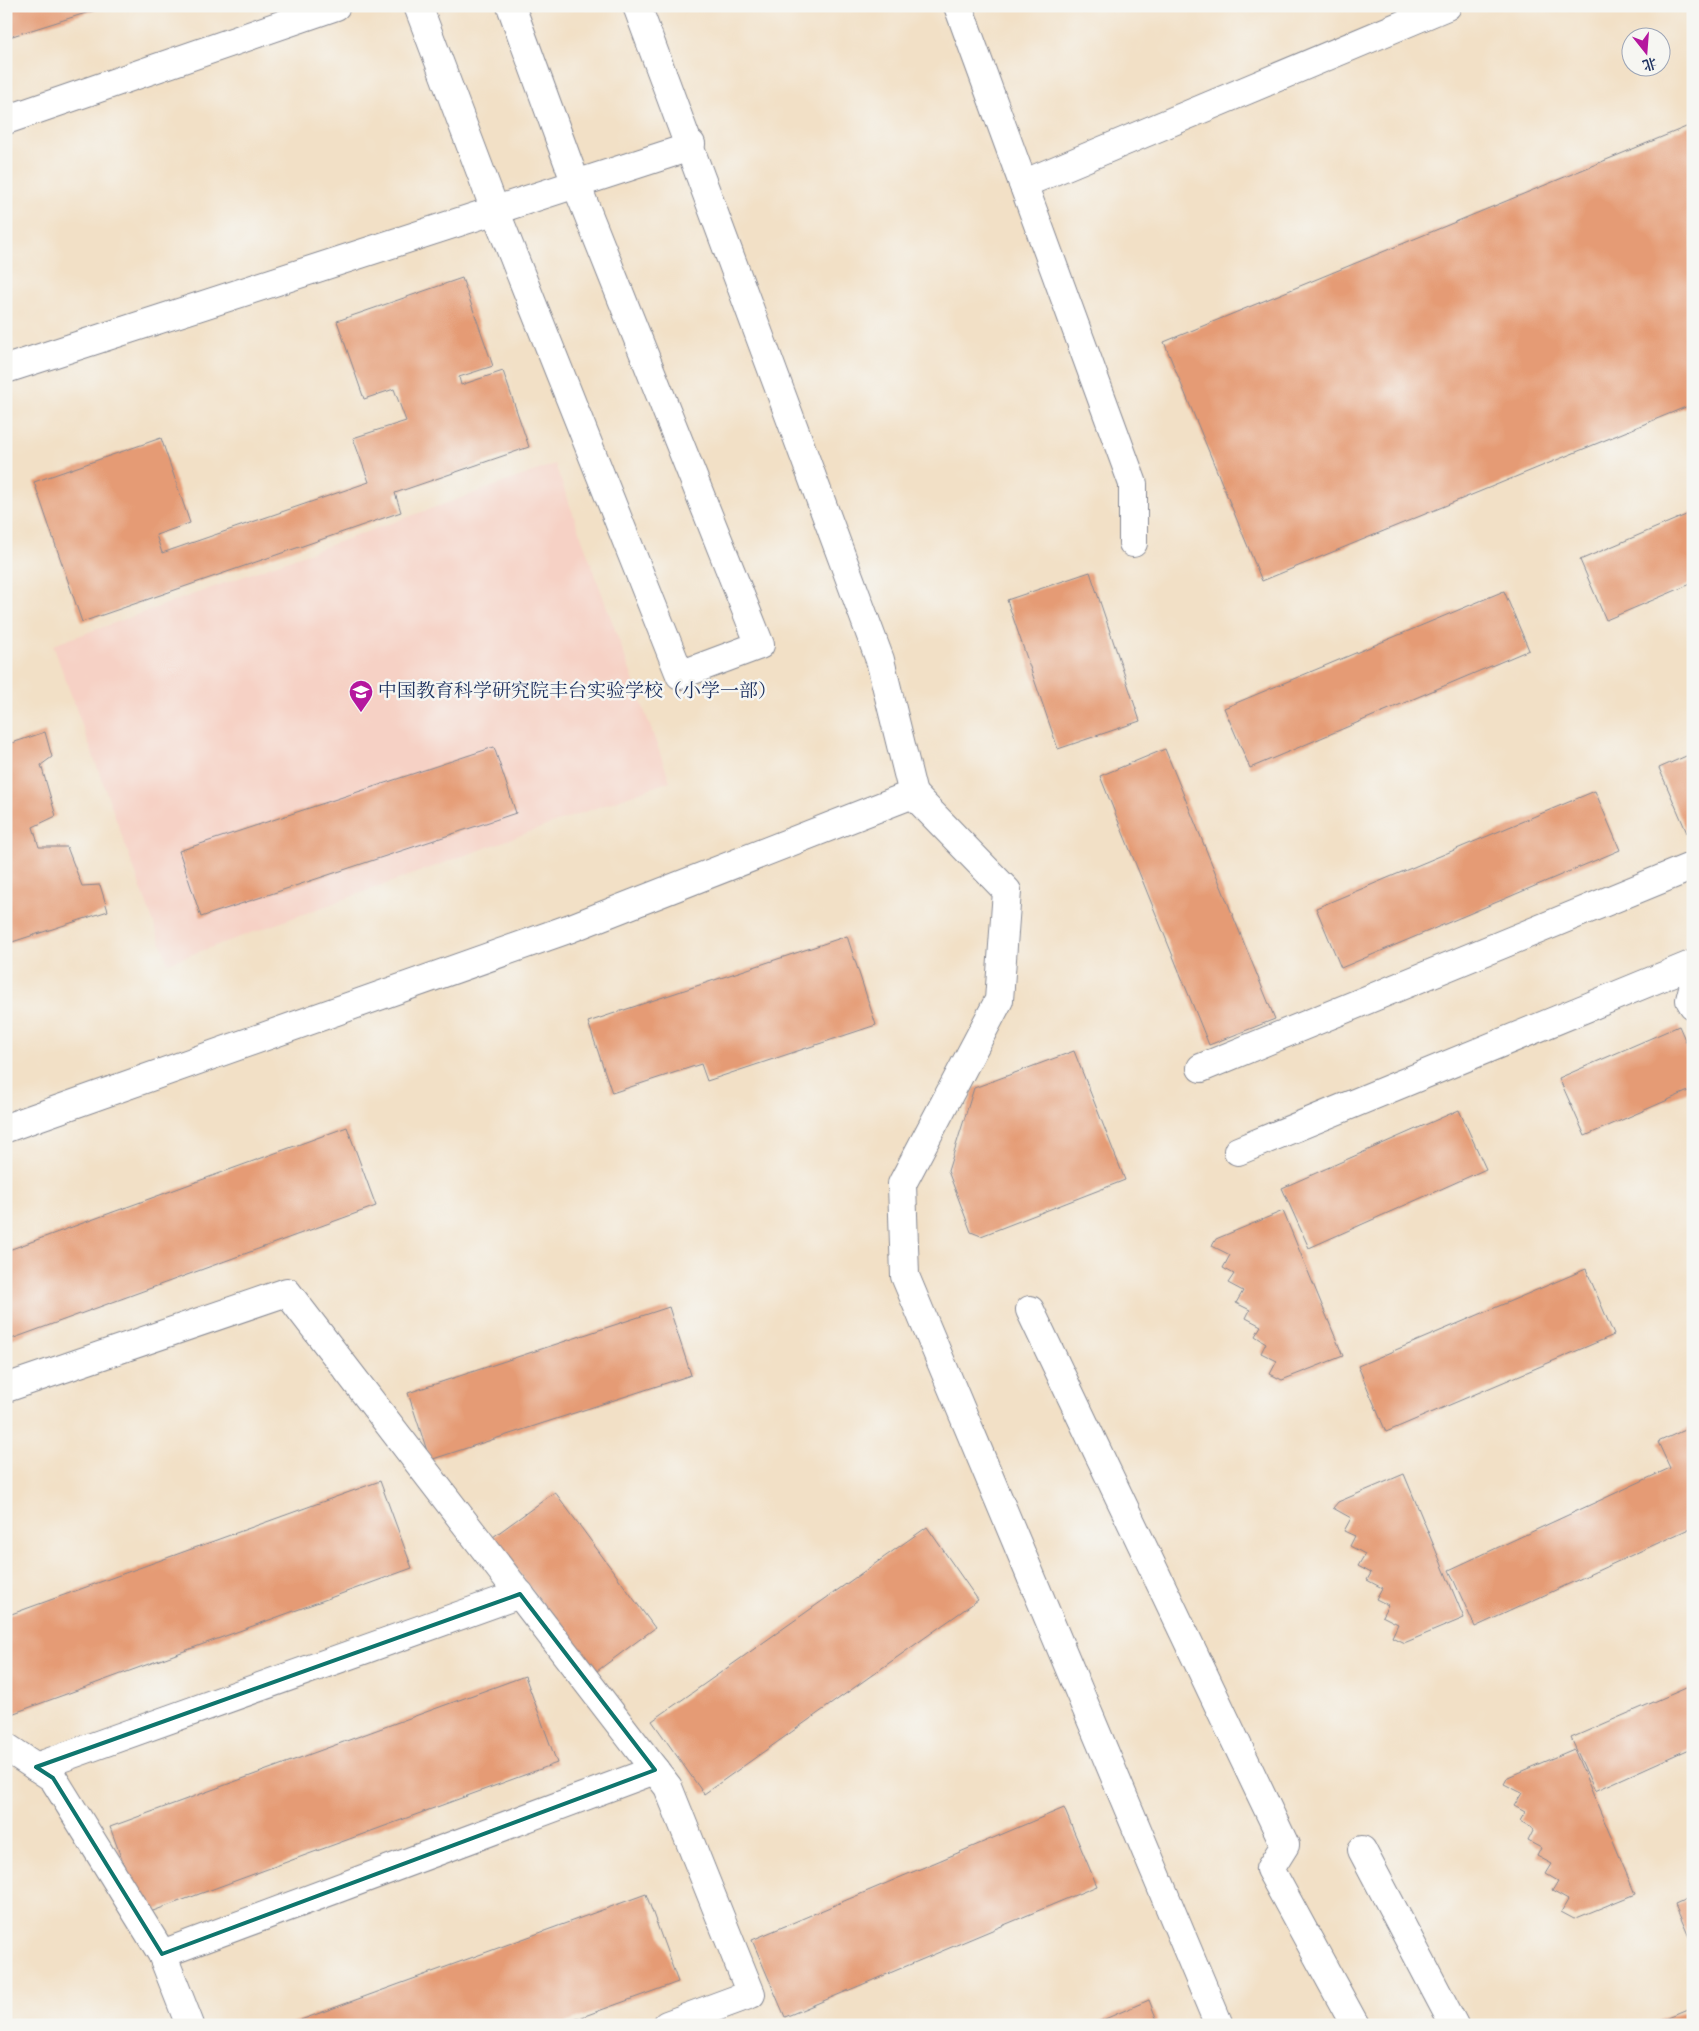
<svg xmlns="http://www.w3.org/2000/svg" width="1699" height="2031" font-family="Vollkorn,'Noto Serif SC',serif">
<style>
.built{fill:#f6d1c5}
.building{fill:#e59b74}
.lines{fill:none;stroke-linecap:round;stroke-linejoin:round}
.street-casing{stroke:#868892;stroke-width:30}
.street{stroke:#fff;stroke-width:28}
.marked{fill:none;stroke:#0f766e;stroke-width:4;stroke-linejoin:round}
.labels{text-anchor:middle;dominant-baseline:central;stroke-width:5;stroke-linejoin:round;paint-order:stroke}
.poi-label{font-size:19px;fill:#1b2f5e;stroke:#f6f6f2;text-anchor:start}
</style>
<rect width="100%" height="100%" fill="#f6f6f2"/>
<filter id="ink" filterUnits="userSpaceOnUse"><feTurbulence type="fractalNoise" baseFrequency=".02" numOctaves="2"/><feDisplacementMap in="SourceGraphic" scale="10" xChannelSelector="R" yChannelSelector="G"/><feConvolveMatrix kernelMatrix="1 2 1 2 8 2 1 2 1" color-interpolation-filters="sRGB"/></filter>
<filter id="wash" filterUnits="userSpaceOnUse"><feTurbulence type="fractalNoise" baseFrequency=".0096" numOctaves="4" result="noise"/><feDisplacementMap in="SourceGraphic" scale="20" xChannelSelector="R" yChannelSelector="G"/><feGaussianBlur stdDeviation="1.12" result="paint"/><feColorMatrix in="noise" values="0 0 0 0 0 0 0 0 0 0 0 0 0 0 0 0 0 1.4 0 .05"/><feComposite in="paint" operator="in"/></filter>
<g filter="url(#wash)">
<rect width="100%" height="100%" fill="#f2e0c6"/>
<!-- built -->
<path class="built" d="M555 464 670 781 168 963 53 645Z"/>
<g id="blocks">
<!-- building -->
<g class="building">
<path d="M6 6H105V7L6 38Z"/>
<path d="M1691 125 1693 404 1262 581 1164 342Z"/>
<path d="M462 278 493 366 459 377 461 385 503 371 529 447 395 493 401 512 82 622 34 482 161 438 190 523 156 535 162 553 369 482 353 438 406 421 394 389 364 399 337 321Z"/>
<path d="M1693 512V583L1606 620 1580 560Z"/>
<path d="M1090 572 1140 721 1058 749 1007 600Z"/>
<path d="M1504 591 1529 650 1250 768 1224 708Z"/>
<path d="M45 732 52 757 41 765 56 816 33 827 39 847H67L82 886 100 885 108 911 6 944V745Z"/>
<path d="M494 747 516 813 201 917 179 851Z"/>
<path d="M1165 749 1275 1019 1209 1045 1100 776Z"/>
<path d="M1693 753V831L1687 833 1659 768Z"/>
<path d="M1595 791 1620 850 1341 968 1316 908Z"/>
<path d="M847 936 876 1025 707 1081 701 1064 612 1093 588 1022Z"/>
<path d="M1679 1026 1693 1058V1089L1585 1136 1559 1078Z"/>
<path d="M1074 1051 1125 1180 981 1236 971 1232 948 1171 974 1088Z"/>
<path d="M1459 1110 1486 1169 1309 1248 1282 1188Z"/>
<path d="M347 1127 376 1206 6 1341V1251Z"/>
<path d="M1283 1211 1343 1356 1282 1380 1270 1374 1277 1361 1261 1353 1266 1343 1255 1336 1261 1326 1246 1318 1250 1310 1236 1303 1243 1291 1228 1283 1234 1274 1223 1268 1230 1255 1212 1246 1216 1239Z"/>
<path d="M1586 1269 1614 1335 1386 1432 1358 1366Z"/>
<path d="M669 1307 691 1375 430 1460 408 1393Z"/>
<path d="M1693 1426V1504L1690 1505 1693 1510V1527L1475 1627 1449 1570 1670 1468 1658 1442Z"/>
<path d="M1404 1474 1464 1618 1404 1643 1392 1637 1398 1624 1382 1616 1388 1605 1376 1599 1382 1588 1367 1580 1371 1573 1358 1566 1365 1554 1350 1546 1355 1536 1344 1531 1351 1518 1333 1508 1338 1502Z"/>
<path d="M380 1481 412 1568 6 1716V1616Z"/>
<path d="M555 1492 655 1628 593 1674 493 1537Z"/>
<path d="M927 1527 978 1600 704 1794 652 1721Z"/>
<path d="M525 1676 557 1763 142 1915 110 1827Z"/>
<path d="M1693 1685V1747L1595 1791 1571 1738Z"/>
<path d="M1574 1749 1635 1894 1574 1919 1561 1912 1568 1900 1552 1891 1558 1881 1546 1874 1552 1864 1537 1856 1541 1848 1528 1841 1534 1829 1520 1821 1525 1812 1514 1806 1522 1793 1504 1784 1508 1777Z"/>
<path d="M1064 1808 1097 1886 785 2017 752 1940Z"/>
<path d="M646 1894 678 1982 560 2025H287Z"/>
<path d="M1693 1897V1946L1675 1905Z"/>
<path d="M1149 2000 1159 2025H1091Z"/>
<path d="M1693 2007V2025H1650Z"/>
</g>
</g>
</g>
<g filter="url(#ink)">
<use href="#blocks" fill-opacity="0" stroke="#868892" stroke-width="1"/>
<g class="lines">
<defs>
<g id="street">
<path d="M418 6 495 210 680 675 760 645 576 184 511 6"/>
<path d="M637 6 880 660 913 794"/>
<path d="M958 6 1133 484V543"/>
<path d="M6 120 336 6"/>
<path d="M1023 184 1447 6"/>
<path d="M6 369 690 147 691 144"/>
<path d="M1693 988 1690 1000 1693 1005"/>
<path d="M1201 1068 1693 866"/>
<path d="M6 1128 571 928 913 794 1007 891 999 1000 902 1184 905 1276 1219 2025"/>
<path d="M1238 1151 1693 964"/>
<path d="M1030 1310 1285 1845 1270 1869 1355 2025"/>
<path d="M6 1388 287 1292 668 1787 751 1994 667 2025"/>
<path d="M6 1747 53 1778 162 1954 190 2025"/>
<path d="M36 1767 520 1594"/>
<path d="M1362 1850 1454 2025"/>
<path d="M162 1954 655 1770"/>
</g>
</defs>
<!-- street casing -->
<use href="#street" class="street-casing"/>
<!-- street -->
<use href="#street" class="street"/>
</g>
</g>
<!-- marked area -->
<path class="marked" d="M520 1594 655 1770 162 1954 53 1778 36 1767Z"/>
<!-- icons -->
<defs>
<symbol id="school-pin" viewBox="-11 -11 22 30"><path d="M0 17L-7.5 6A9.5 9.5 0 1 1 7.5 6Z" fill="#b5179e" stroke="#f6f6f2"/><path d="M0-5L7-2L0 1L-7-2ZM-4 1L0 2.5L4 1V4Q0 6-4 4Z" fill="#fff"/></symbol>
</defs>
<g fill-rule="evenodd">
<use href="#school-pin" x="347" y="678" width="28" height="38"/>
</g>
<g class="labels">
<!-- poi labels -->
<g class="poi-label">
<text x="378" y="692">中国教育科学研究院丰台实验学校（小学一部）</text>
</g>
</g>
<!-- margin -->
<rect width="1699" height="2031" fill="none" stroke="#f6f6f2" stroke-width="25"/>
<!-- north arrow -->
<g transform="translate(1646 52) rotate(163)"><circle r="24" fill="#f6f6f2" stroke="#9ea6b7"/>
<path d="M0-4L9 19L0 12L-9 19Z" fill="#b5179e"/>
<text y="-8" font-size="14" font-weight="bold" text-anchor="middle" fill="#1b2f5e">北</text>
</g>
</svg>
